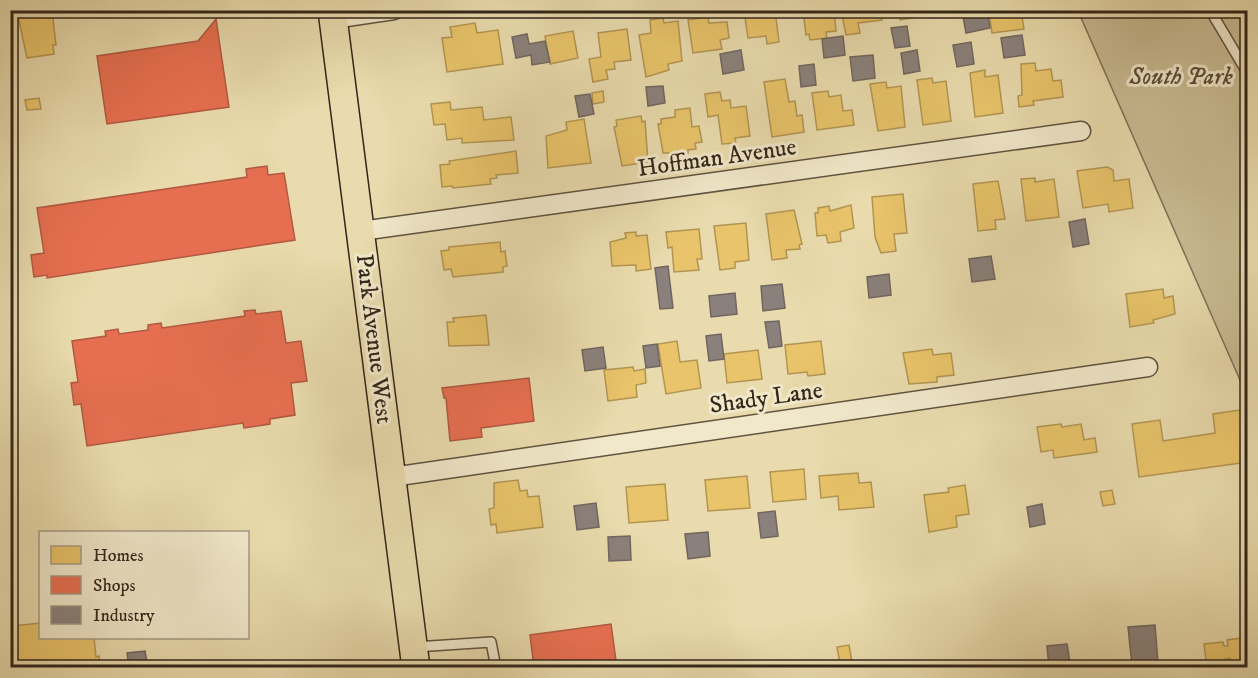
<svg xmlns="http://www.w3.org/2000/svg" width="1258" height="678" font-family="'IM FELL DW Pica',serif">
<style>
.green{fill:#cabc94;stroke:#7e7158;stroke-width:1.5}
.homes{fill:#e9c46a;stroke:#b29552;stroke-width:1.5}
.shops{fill:#e76f51;stroke:#b15941;stroke-width:1.5}
.industry{fill:#8a817c;stroke:#70665f;stroke-width:1.5}
.lines{fill:none;stroke-linecap:round;stroke-linejoin:round}
.lane-casing{stroke:#605340;stroke-width:12}
.street-casing{stroke:#605340;stroke-width:21}
.primary-casing{stroke:#33261b;stroke-width:30}
.lane{stroke:#f1e8ca;stroke-width:9}
.street{stroke:#f1e8ca;stroke-width:18}
.primary{stroke:#e9dbad;stroke-width:27}
.labels{text-anchor:middle;dominant-baseline:central;stroke-width:6;stroke-linejoin:round;paint-order:stroke}
.park-label{font-size:24px;font-style:italic;fill:#594c39;stroke:#f1e8ca}
.street-label{font-size:24px;fill:#33261b;stroke:#f1e8ca}
</style>
<rect width="100%" height="100%" fill="#e9dbad"/>
<filter id="stains"><feTurbulence type="fractalNoise" baseFrequency=".00333" numOctaves="4"/><feColorMatrix values="0 0 0 0 .2 0 0 0 0 .09 0 0 0 0 .02 0 0 0 .5 -.17"/></filter>
<radialGradient id="worn" r=".72"><stop offset=".6" stop-color="#630" stop-opacity="0"/><stop offset="1" stop-color="#630" stop-opacity=".3"/></radialGradient>
<!-- green -->
<path class="green" d="M1078 11H1247V396Z"/>
<!-- homes -->
<g class="homes">
<path d="M21 10 52 11 56 45H53L54 54 27 58 18 16 22 15Z"/>
<path d="M775 10 779 42 767 44 766 36 748 38 744 11Z"/>
<path d="M803 10H834L836 31 826 32 827 38 810 40 809 34 806 35Z"/>
<path d="M841 10H881L882 20 858 23 860 33 846 35Z"/>
<path d="M899 10H937V14L900 20Z"/>
<path d="M1021 10 1024 29 992 33 989 12Z"/>
<path d="M708 17 709 23 727 22 729 38 720 40 722 49 693 53 688 20Z"/>
<path d="M663 18 664 23 678 21 682 61 668 64 669 70 646 77 639 35 651 33 650 20Z"/>
<path d="M475 23 477 33 498 30 503 64 447 72 442 38 452 37 450 27Z"/>
<path d="M627 29 631 60 614 62 615 69 606 70 608 79 593 82 589 59 601 57 598 33Z"/>
<path d="M10 31 16 58 10 59Z"/>
<path d="M573 31 578 58 550 64 545 36Z"/>
<path d="M1035 63 1036 71 1051 69 1053 81 1061 80 1063 97 1033 101 1034 105 1019 107 1018 96 1022 95 1021 64Z"/>
<path d="M985 70V77L998 75 1003 113 975 117 970 73Z"/>
<path d="M932 78 933 83 946 81 951 121 923 125 917 80Z"/>
<path d="M785 79 789 102 795 101 797 116 802 115 804 132 772 137 764 82Z"/>
<path d="M886 82 887 88 901 86 905 127 878 131 870 84Z"/>
<path d="M603 91 604 102 593 104 592 93Z"/>
<path d="M828 91 829 97 841 95 843 111 852 110 854 125 817 130 812 93Z"/>
<path d="M720 92 722 101 730 100 731 108 746 106 750 136 735 138 736 143 722 144 718 115 708 117 705 94Z"/>
<path d="M39 98 41 109 27 110 25 100Z"/>
<path d="M450 102 451 110 482 107 484 120 511 117 514 140 462 143V138L447 140 445 124 434 125 431 104Z"/>
<path d="M690 108 692 127 699 126 702 142 695 143 696 149 688 150V153H663L658 124H661V119L675 117V110Z"/>
<path d="M641 116 642 122 645 121 648 162 622 166 614 127 617 126 616 120Z"/>
<path d="M584 119 591 163 548 168 546 136 567 130 566 122Z"/>
<path d="M516 151 518 173 496 175 497 178 490 179 491 184 453 188 452 186 442 187 440 165 450 164 449 161Z"/>
<path d="M1107 167 1113 170 1114 181 1129 179 1133 208 1109 212 1108 204 1083 208 1077 171Z"/>
<path d="M1035 178V182L1054 179 1059 217 1026 221 1021 179Z"/>
<path d="M998 181 1005 219 995 220 996 229 978 231 973 184Z"/>
<path d="M903 194 907 233 894 234 896 251 881 253 875 237 872 197Z"/>
<path d="M851 205 854 228 840 232 841 241 828 243 826 235 817 236 815 213H818V208L829 206 830 211Z"/>
<path d="M794 210 802 244 799 245 800 249 786 250 787 258 772 260 766 214Z"/>
<path d="M746 223 749 260 735 262V268L720 270 714 226Z"/>
<path d="M699 229 702 259H697L699 270 674 272 672 247 668 248 666 232Z"/>
<path d="M636 232V236L647 235 651 269 636 271V265L612 266 610 242 626 238 625 233Z"/>
<path d="M500 242 501 252 505 251 507 266 503 267V272L453 277 451 269 444 270 441 251 449 250V247Z"/>
<path d="M1163 289 1164 298 1173 296 1175 314 1153 320 1154 323 1130 327 1126 294Z"/>
<path d="M486 315 489 345 449 346 447 322H454L453 318Z"/>
<path d="M677 341 680 362 697 360 701 388 666 394 658 344Z"/>
<path d="M821 341 825 374 808 376 807 372 788 374 785 345Z"/>
<path d="M932 349 933 355 951 353 954 375 937 377V382L909 384 903 353Z"/>
<path d="M758 350 762 379 727 383 724 354Z"/>
<path d="M633 367 634 371 645 369 646 383 636 385 637 397 608 401 604 370Z"/>
<path d="M1240 410 1248 462 1139 477 1132 424 1160 420 1163 441 1215 433 1213 414Z"/>
<path d="M1061 424 1062 427 1081 424 1084 440 1095 438 1097 452 1054 458 1053 450 1041 452 1037 427Z"/>
<path d="M804 469 806 499 773 502 770 472Z"/>
<path d="M858 473 859 483 871 482 874 507 839 510 838 496 821 498 819 476Z"/>
<path d="M747 476 750 508 708 511 705 480Z"/>
<path d="M518 480 520 491 527 490 528 497 539 496 543 527 497 533 496 524 491 525 489 509 494 508V483Z"/>
<path d="M665 484 668 520 629 523 626 487Z"/>
<path d="M965 485 969 514 956 516 957 527 929 532 924 495 949 492 948 488Z"/>
<path d="M1112 490 1115 504 1103 506 1100 492Z"/>
<path d="M40 623V638H94L96 657 99 656 100 667 19 668 13 626Z"/>
<path d="M1248 637V668H1231L1230 658 1224 659 1225 665 1207 667 1204 644 1223 642 1224 646H1228L1227 640Z"/>
<path d="M849 645 852 662 840 664 837 647Z"/>
<path d="M1123 664 1124 668H1106V666Z"/>
</g>
<!-- shops -->
<g class="shops">
<path d="M216 19 229 107 107 124 97 56 198 41Z"/>
<path d="M267 166 268 175 284 173 295 240 47 278V275L34 277 31 255 44 253 37 208 247 177 246 169Z"/>
<path d="M255 310 256 314 281 311 286 343 301 341 307 381 291 383 295 415 270 419V424L244 428 243 423 87 446 81 404 74 405 71 383 78 382 72 341 106 336 105 331 118 329 119 334 148 330V325L161 323 162 328 245 316 244 311Z"/>
<path d="M529 378 534 421 481 428 482 437 450 441 446 398H444L442 388Z"/>
<path d="M611 624 617 668H534L530 635Z"/>
</g>
<!-- industry -->
<g class="industry">
<path d="M987 10 990 28 966 33 962 11Z"/>
<path d="M907 26 910 46 895 48 891 28Z"/>
<path d="M527 34 529 44 545 41 550 62 532 65 531 55 516 58 512 37Z"/>
<path d="M1022 35 1025 55 1004 58 1001 38Z"/>
<path d="M843 36 845 55 824 58 822 39Z"/>
<path d="M971 42 974 64 957 67 953 45Z"/>
<path d="M741 50 744 70 723 74 720 54Z"/>
<path d="M917 50 920 71 904 74 901 53Z"/>
<path d="M873 55 875 78 853 81 850 57Z"/>
<path d="M814 64 816 85 801 87 799 66Z"/>
<path d="M663 86 665 103 648 106 646 87Z"/>
<path d="M590 94 594 114 579 117 575 96Z"/>
<path d="M1085 219 1089 244 1073 247 1069 222Z"/>
<path d="M991 256 995 279 972 282 969 259Z"/>
<path d="M668 266 673 308 660 309 655 268Z"/>
<path d="M889 274 891 295 869 298 867 277Z"/>
<path d="M782 284 785 308 763 311 761 286Z"/>
<path d="M735 293 737 314 711 317 709 296Z"/>
<path d="M779 321 782 346 769 348 765 322Z"/>
<path d="M721 334 724 359 709 361 706 336Z"/>
<path d="M657 344 660 366 646 368 643 346Z"/>
<path d="M603 347 606 368 585 371 582 350Z"/>
<path d="M596 503 599 527 577 530 574 506Z"/>
<path d="M1042 504 1045 524 1030 527 1027 507Z"/>
<path d="M775 511 778 536 761 538 758 513Z"/>
<path d="M708 532 710 556 688 559 685 534Z"/>
<path d="M630 536 631 560 609 561 608 537Z"/>
<path d="M1155 625 1158 663 1132 666 1128 627Z"/>
<path d="M1067 644 1071 668H1049L1047 646Z"/>
<path d="M145 651 148 668H129L127 653Z"/>
</g>
<g class="lines">
<defs>
<g id="lane">
<path d="M1210 10 1248 74"/>
<path d="M415 647 491 642 496 668"/>
</g>
<g id="street">
<path d="M333 19 394 10"/>
<path d="M361 231 1081 131"/>
<path d="M392 477 1148 367"/>
</g>
<path id="primary" d="M332 10 416 668"/>
</defs>
<!-- lane casing -->
<use href="#lane" class="lane-casing"/>
<!-- street casing -->
<use href="#street" class="street-casing"/>
<!-- primary casing -->
<use href="#primary" class="primary-casing"/>
<!-- lane -->
<use href="#lane" class="lane"/>
<!-- street -->
<use href="#street" class="street"/>
<!-- primary -->
<use href="#primary" class="primary"/>
</g>
<g class="labels">
<!-- park labels -->
<g class="park-label">
<text x="1181" y="77">South Park</text>
</g>
<!-- street labels -->
<g class="street-label">
<text transform="translate(717 158) rotate(-8)">Hoffman Avenue</text>
<text transform="translate(374 339) rotate(83)">Park Avenue West</text>
<text transform="translate(766 398) rotate(-8)">Shady Lane</text>
</g>
</g>
<!-- margin -->
<rect width="1258" height="678" fill="none" stroke="#e9dbad" stroke-width="36"/>
<rect x="12" y="12" width="1234" height="654" fill="none" stroke="#33261b" stroke-width="3"/>
<rect x="18" y="18" width="1222" height="642" fill="none" stroke="#33261b" stroke-width="1.5"/>
<!-- legend -->
<rect x="39" y="531" width="210" height="108" fill="#f1e8ca" stroke="#a59a84" stroke-width="1.5"/>
<rect x="51" y="546" width="30" height="18" fill="#e9c46a" stroke="#a59a84" stroke-width="1.5"/>
<text x="93" y="561" font-size="18" fill="#33261b">Homes</text>
<rect x="51" y="576" width="30" height="18" fill="#e76f51" stroke="#a59a84" stroke-width="1.5"/>
<text x="93" y="591" font-size="18" fill="#33261b">Shops</text>
<rect x="51" y="606" width="30" height="18" fill="#8a817c" stroke="#a59a84" stroke-width="1.5"/>
<text x="93" y="621" font-size="18" fill="#33261b">Industry</text>
<rect width="100%" height="100%" filter="url(#stains)"/>
<rect width="100%" height="100%" fill="url(#worn)"/>
</svg>
